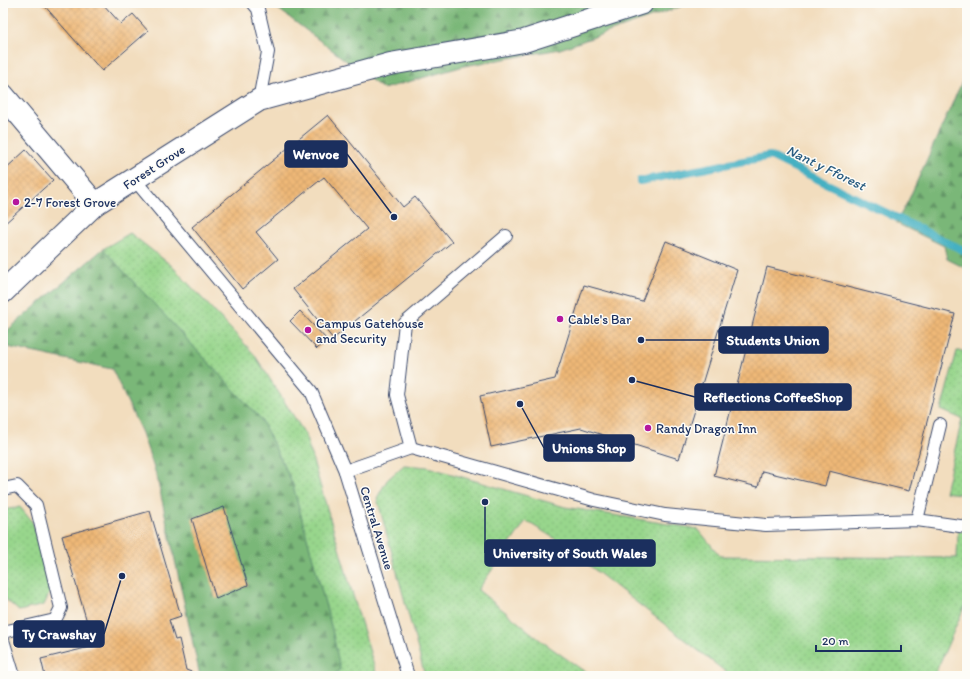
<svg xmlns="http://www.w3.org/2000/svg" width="970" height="679" font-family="Itim,sans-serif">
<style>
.green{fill:url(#green-dots);stroke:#5a8275}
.forest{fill:url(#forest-firs);stroke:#4a736b}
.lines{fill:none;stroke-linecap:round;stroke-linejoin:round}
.stream{stroke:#44b0c2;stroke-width:8}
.building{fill:url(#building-cross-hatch)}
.service-casing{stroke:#3b496c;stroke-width:14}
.minor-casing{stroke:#3b496c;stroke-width:24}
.service{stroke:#fff;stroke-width:12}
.minor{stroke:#fff;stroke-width:22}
.poi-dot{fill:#b5179e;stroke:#fdfcf7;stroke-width:1.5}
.labels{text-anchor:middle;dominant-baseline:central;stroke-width:3;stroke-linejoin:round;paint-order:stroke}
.street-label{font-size:13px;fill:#1b2f5e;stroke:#fdfcf7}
.poi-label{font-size:13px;fill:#1b2f5e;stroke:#fdfcf7;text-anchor:start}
.water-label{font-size:14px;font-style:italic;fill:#295c81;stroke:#fdfcf7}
.leader{fill:none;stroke:#1b2f5e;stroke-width:1.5}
.callout-dot{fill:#1b2f5e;stroke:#fdfcf7;stroke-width:1.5}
.callout{fill:#1b2f5e;stroke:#1b2f5e;stroke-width:1.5}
.callout-label{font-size:14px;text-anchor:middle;font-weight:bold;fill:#fff}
</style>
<defs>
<pattern id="green-dots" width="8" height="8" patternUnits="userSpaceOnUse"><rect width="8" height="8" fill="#98d68c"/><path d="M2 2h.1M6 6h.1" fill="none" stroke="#82b87b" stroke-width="1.8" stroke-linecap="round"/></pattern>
<pattern id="forest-firs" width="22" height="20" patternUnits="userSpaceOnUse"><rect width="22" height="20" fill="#7ab778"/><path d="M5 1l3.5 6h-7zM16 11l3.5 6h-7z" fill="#639566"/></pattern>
<pattern id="building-cross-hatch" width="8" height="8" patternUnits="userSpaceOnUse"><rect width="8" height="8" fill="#eeb877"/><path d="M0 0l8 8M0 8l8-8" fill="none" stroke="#cc9e69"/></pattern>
</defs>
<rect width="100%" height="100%" fill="#fdfcf7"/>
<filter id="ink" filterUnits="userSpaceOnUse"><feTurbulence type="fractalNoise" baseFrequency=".025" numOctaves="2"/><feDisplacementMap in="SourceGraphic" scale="8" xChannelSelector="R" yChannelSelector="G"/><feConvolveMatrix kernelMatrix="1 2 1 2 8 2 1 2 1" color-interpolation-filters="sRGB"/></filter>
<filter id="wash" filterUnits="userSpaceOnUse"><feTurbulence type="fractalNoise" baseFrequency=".012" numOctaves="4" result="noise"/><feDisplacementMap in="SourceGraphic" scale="16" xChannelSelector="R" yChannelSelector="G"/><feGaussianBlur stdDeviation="0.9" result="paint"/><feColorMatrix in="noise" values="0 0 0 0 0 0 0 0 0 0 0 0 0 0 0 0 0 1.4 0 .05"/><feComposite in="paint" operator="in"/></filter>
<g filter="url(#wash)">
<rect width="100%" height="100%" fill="#f2ddbe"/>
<!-- green -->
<g class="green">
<path d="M130 233 172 266 254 354 305 434 377 676H334L340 669 103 249Z"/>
<path d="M957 351H967V495L945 492 962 419 941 410Z"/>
<path d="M404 465 428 467 565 507 698 529 720 556 957 558 958 531 967 532V601L934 676H731L554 538 526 521 478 590 540 640 591 676H425L377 498 387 480Z"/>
<path d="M20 507 33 523 51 590 44 605 19 611 3 597V510Z"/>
</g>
<!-- forest -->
<g class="forest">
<path d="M274 3H691L560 49 464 66 383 89 277 8Z"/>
<path d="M967 71V269L947 259 944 246 896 223 908 201Z"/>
<path d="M103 249 261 419 292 482 332 629 340 669 334 676H200L157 477 142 433 112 369 3 346V334Z"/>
</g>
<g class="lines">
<!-- stream -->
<path class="stream" d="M640 181 770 156 967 252"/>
</g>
<g id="blocks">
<!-- building -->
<g class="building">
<path d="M42 3H102L121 24 133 14 148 31 102 71Z"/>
<path d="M328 115 403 207 415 197 452 242 333 339 293 289 367 229 324 177 256 232 278 259 242 289 192 227Z"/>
<path d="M26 150 53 180 3 225V171Z"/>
<path d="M666 241 737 270 679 459 581 428 491 447 480 396 555 379 584 285 642 301Z"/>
<path d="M767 267 955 314 909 491 829 471 825 486 762 471 758 487 714 476Z"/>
<path d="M300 311 327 340 317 349 290 321Z"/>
<path d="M224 507 248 585 216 599 192 519Z"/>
<path d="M150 511 181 616 169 620 175 640 179 639 186 670 202 676H45L41 659 94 646 62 536Z"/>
</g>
</g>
</g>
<g filter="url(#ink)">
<use href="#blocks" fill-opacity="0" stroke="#3b496c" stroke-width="1"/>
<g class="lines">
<defs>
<g id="service">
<path d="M253 3 258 9 268 52 259 100"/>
<path d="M134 179 311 391 345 471 408 676"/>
<path d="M411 448 397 395 405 323 506 236"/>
<path d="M345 471 411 448 594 500 665 515 766 525 917 520 967 527"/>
<path d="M3 489 17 486 36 505 61 608 55 620 3 632"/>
<path d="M917 520 940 425"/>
<path d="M3 640 14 676"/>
</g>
<g id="minor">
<path d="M3 95 95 204"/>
<path d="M3 292 95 204 259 100 390 64 524 41 642 3"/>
</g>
</defs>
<!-- service casing -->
<use href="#service" class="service-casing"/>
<!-- minor casing -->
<use href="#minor" class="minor-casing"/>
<!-- service -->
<use href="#service" class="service"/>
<!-- minor -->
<use href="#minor" class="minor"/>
</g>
</g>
<!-- markers -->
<g class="poi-dot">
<circle cx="16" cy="202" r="4"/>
<circle cx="560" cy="319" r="4"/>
<circle cx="308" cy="330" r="4"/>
<circle cx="648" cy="428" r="4"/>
</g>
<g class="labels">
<!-- street labels -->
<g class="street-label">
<text transform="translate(154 167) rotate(-33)">Forest Grove</text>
<text transform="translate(377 528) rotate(73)">Central Avenue</text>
</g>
<!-- poi labels -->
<g class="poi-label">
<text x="24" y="202">2-7 Forest Grove</text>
<text x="568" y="319">Cable's Bar</text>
<text x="316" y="323">Campus Gatehouse<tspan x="316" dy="15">and Security</tspan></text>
<text x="656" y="428">Randy Dragon Inn</text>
</g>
<!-- water labels -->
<g class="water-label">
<text transform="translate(826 168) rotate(26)">Nant y Fforest</text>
</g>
</g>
<!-- callouts -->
<path class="leader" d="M394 217L347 154M641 340L719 340M632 380L695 397M520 404L544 448M485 502L485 553M122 576L104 634"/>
<g class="callout-dot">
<circle cx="394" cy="217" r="4"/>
<circle cx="641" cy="340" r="4"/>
<circle cx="632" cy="380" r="4"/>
<circle cx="520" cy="404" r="4"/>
<circle cx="485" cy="502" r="4"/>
<circle cx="122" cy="576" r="4"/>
</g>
<g class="callout">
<rect x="285" y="141" width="62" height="26" rx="4"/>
<rect x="719" y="327" width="109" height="26" rx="4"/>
<rect x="695" y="384" width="156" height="26" rx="4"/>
<rect x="544" y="435" width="90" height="26" rx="4"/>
<rect x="485" y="540" width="170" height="26" rx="4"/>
<rect x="14" y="621" width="90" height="26" rx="4"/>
</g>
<g class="callout-label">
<text x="316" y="159">Wenvoe</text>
<text x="773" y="345">Students Union</text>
<text x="773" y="402">Reflections CoffeeShop</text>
<text x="589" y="453">Unions Shop</text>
<text x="570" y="558">University of South Wales</text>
<text x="59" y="639">Ty Crawshay</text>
</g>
<!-- margin -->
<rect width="970" height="679" fill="none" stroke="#fdfcf7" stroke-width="16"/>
<!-- scale -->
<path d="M816 645v6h85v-6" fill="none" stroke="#1b2f5e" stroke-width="2"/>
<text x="822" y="645" font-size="12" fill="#1b2f5e" stroke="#fdfcf7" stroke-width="3" paint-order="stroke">20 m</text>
</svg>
